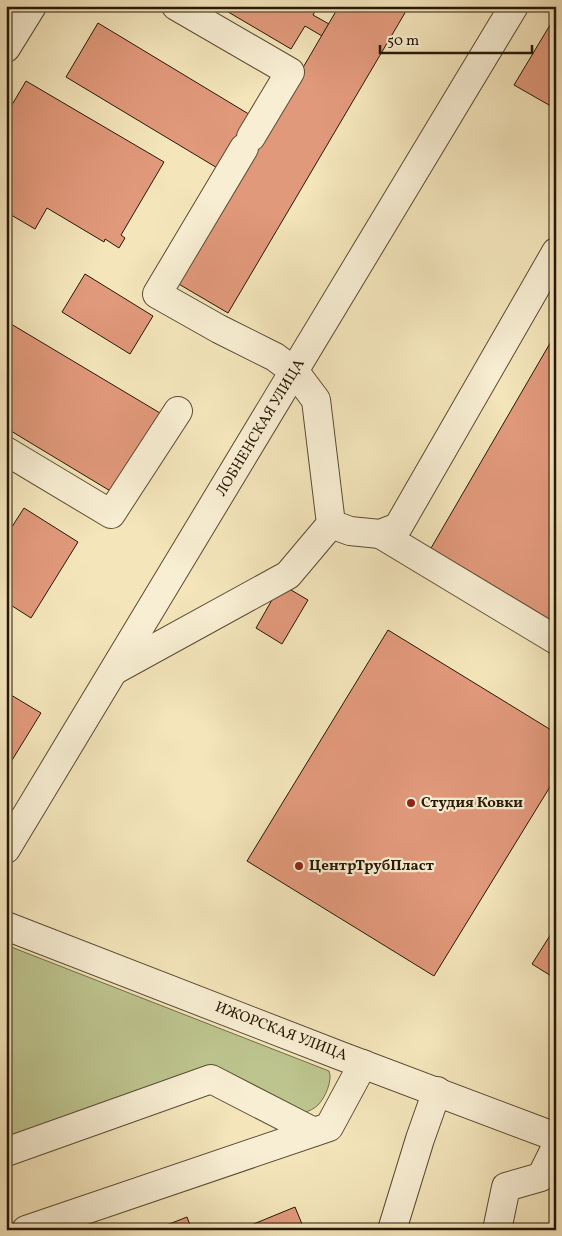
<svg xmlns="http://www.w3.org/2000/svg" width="562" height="1236" font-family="Vollkorn,serif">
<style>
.green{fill:#bdc48e;stroke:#726e4a}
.building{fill:#e1997b;stroke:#271806}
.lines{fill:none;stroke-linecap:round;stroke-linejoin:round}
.minor-casing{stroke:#5a4b33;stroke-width:30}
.minor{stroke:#f8eed3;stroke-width:28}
.poi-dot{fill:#8f2418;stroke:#f8eed3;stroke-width:2}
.labels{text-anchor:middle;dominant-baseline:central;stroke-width:4.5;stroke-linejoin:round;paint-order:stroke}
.street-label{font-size:15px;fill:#271806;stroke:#f8eed3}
.poi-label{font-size:15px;font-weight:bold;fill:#271806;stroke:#f8eed3;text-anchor:start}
</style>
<rect width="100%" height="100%" fill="#f4e5bb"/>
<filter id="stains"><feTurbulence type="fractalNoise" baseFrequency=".004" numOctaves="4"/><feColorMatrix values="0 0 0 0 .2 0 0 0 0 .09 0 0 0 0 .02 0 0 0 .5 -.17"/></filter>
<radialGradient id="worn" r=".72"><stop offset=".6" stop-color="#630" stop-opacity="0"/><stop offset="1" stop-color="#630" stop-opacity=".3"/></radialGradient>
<!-- green -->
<path class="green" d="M6 945 329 1071C333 1080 325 1098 318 1105 314 1109 309 1111 303 1113L214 1072 6 1143Z"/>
<!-- building -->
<g class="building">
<path d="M218 6H318L313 15 329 24 322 36 305 26 291 49Z"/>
<path d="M339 6H409L228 313 177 283Z"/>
<path d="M556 15V109L514 85Z"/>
<path d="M98 23 252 116 219 169 66 77Z"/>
<path d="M26 81 164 162 121 235 125 238 119 248 105 239 104 242 47 208 35 229 6 212V115Z"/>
<path d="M85 274 153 316 130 354 62 312Z"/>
<path d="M6 321 160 413 112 492 6 428Z"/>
<path d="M556 333V630L427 555Z"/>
<path d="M24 508 78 542 31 618 6 602V536Z"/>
<path d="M281 584 308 600 282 644 256 628Z"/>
<path d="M388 630 556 733V777L434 976 247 861Z"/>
<path d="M6 692 41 713 6 770Z"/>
<path d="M556 926V979L532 964Z"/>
<path d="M295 1207 302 1224 287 1230H239Z"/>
<path d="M187 1217 192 1230H154Z"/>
</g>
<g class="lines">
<defs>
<g id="minor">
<path d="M176 6 290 72 251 137"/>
<path d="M6 48 32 6"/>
<path d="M6 451 111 514 178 411"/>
<path d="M331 524 350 531 380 534 398 527 556 252"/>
<path d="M380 534 556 640"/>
<path d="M115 670 288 575 331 524 316 400 295 372 275 357 219 329 157 294 244 148"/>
<path d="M6 849 514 6"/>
<path d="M6 926 341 1056 556 1137"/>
<path d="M6 1152 211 1079 314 1132"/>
<path d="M26 1230 329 1127 363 1064"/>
<path d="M392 1230 420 1139 437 1091"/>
<path d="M497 1230 506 1187 541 1177 556 1147"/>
</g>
</defs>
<!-- minor casing -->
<use href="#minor" class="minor-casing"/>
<!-- minor -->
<use href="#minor" class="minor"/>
</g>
<!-- markers -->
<g class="poi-dot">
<circle cx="411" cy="803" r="5"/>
<circle cx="299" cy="866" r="5"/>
</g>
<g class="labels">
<!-- street labels -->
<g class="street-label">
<text transform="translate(261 428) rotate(-59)">ЛОБНЕНСКАЯ УЛИЦА</text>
<text transform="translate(281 1032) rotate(21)">ИЖОРСКАЯ УЛИЦА</text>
</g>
<!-- poi labels -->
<g class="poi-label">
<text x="421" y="803">Студия Ковки</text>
<text x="309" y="866">ЦентрТрубПласт</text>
</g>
</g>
<!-- margin -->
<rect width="562" height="1236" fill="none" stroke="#f4e5bb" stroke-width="25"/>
<rect x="8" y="8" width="547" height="1221" fill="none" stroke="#271806" stroke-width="2.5"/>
<rect x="12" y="12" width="537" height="1211" fill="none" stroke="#271806"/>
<!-- scale -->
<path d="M380 45v8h152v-8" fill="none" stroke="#271806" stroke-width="2.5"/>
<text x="387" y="45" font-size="15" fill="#271806" stroke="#f8eed3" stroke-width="4" paint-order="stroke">50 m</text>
<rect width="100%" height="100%" filter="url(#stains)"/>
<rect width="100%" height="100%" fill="url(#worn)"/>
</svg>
